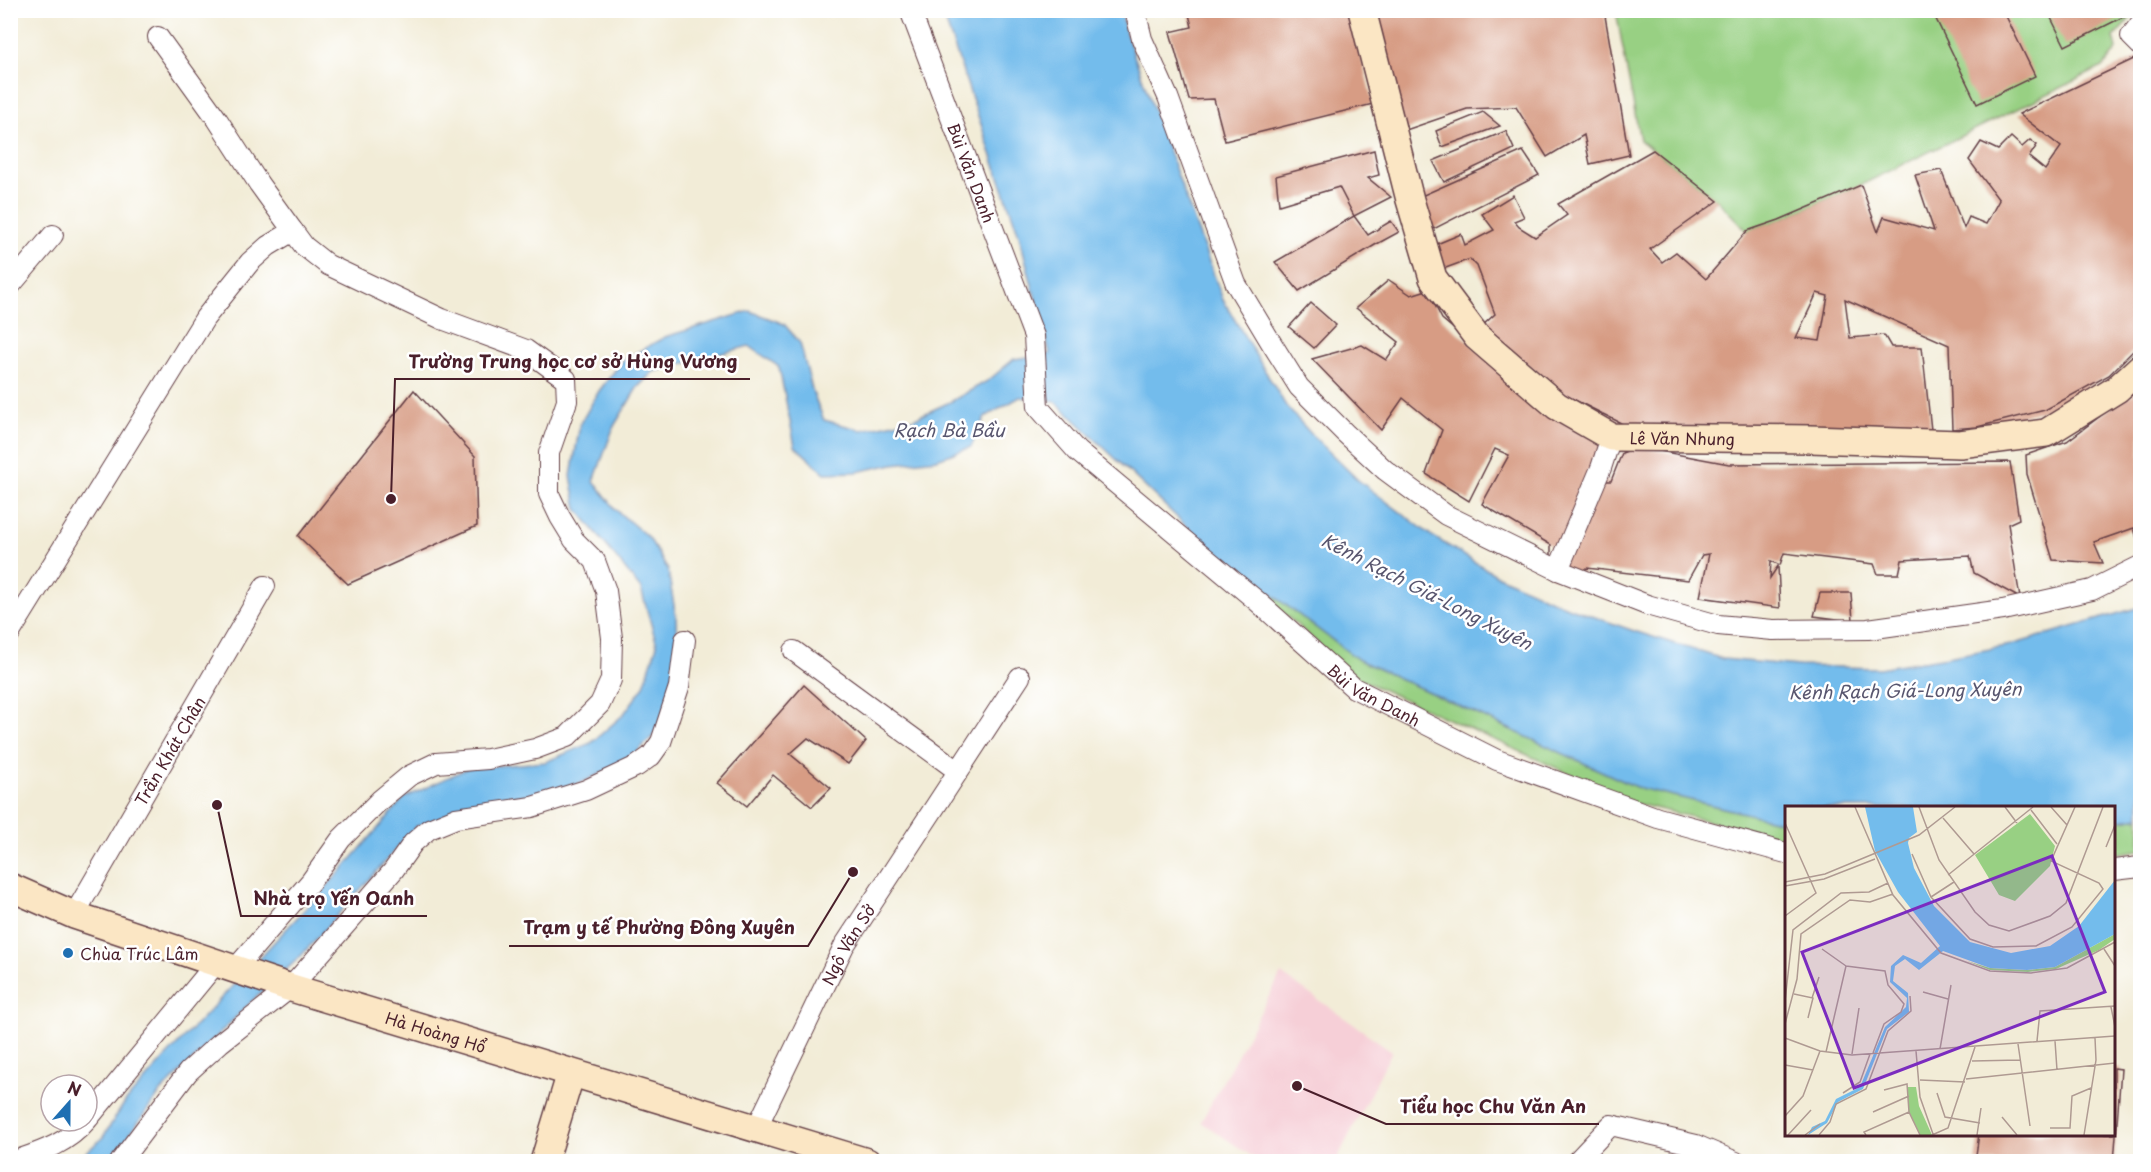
<svg xmlns="http://www.w3.org/2000/svg" width="2151" height="1172" font-family="'Playpen Sans',sans-serif">
<style>
.built{fill:#f6cfd7}
.green{fill:#98d083;stroke:#717857;stroke-width:1.5}
.water{fill:#73bcec;stroke:#5e6e8c;stroke-width:1.5}
.building{fill:#d79c84;fill-rule:evenodd}
.lines{fill:none;stroke-linecap:round;stroke-linejoin:round}
.street-casing{stroke:#633e45;stroke-width:22}
.secondary-casing{stroke:#633e45;stroke-width:30}
.street{stroke:#fff;stroke-width:20}
.secondary{stroke:#fbe6c4;stroke-width:27}
.poi-dot{fill:#1f6fb2;stroke:#fff;stroke-width:2}
.labels{text-anchor:middle;dominant-baseline:central;stroke-width:5;stroke-linejoin:round;paint-order:stroke}
.street-label{font-size:16px;fill:#4a1f2b;stroke:#fff}
.poi-label{font-size:16px;fill:#4a1f2b;stroke:#fff;text-anchor:start}
.water-label{font-size:18px;font-style:italic;fill:#58566f;stroke:#fff}
.inset-road{fill:none;stroke:#af9a92;stroke-width:1.5}
.view{fill:#7b2cbf;fill-opacity:0.15;stroke:#7b2cbf;stroke-width:3}
.inset-edge{fill:none;stroke:#4a1f2b;stroke-width:3}
.leader{fill:none;stroke:#4a1f2b;stroke-width:2}
.callout-dot{fill:#4a1f2b;stroke:#fff;stroke-width:2}
.callout-label{font-size:18px;text-anchor:middle;font-weight:bold;fill:#4a1f2b;stroke:#fff;stroke-width:5;stroke-linejoin:round;paint-order:stroke}
</style>
<rect width="100%" height="100%" fill="#fff"/>
<filter id="ink" filterUnits="userSpaceOnUse"><feTurbulence type="fractalNoise" baseFrequency=".0167" numOctaves="2"/><feDisplacementMap in="SourceGraphic" scale="12" xChannelSelector="R" yChannelSelector="G"/><feConvolveMatrix kernelMatrix="1 2 1 2 8 2 1 2 1" color-interpolation-filters="sRGB"/></filter>
<filter id="wash" filterUnits="userSpaceOnUse"><feTurbulence type="fractalNoise" baseFrequency=".008" numOctaves="4" result="noise"/><feDisplacementMap in="SourceGraphic" scale="24" xChannelSelector="R" yChannelSelector="G"/><feGaussianBlur stdDeviation="1.35" result="paint"/><feColorMatrix in="noise" values="0 0 0 0 0 0 0 0 0 0 0 0 0 0 0 0 0 1.4 0 .05"/><feComposite in="paint" operator="in"/></filter>
<g filter="url(#wash)">
<rect width="100%" height="100%" fill="#f2ecd7"/>
<!-- built -->
<path class="built" d="M1281 974 1392 1051 1336 1161H1259L1201 1122Z"/>
<!-- green -->
<g class="green">
<path d="M1616 11H2137L2114 37 2117 49 2103 67 1861 185 1779 220 1747 231 1718 201 1640 140Z"/>
<path d="M1205 544 1359 660 1636 787 1786 823V840L1634 803 1357 678Z"/>
<path d="M2140 817V850L2114 854V821Z"/>
</g>
<!-- water -->
<path class="water" d="M942 11H1121L1126 33 1223 300 1286 406 1313 436 1358 480 1432 536 1496 575 1567 607 1634 631 1723 659 1799 666 1879 668 1948 657 2011 645 2140 607V817L2114 821V808H1786V823L1636 787 1359 660 1205 544 1055 401 1020 397 985 417 971 447 937 459 893 464 857 472 825 473 795 446 779 367 749 346 653 372 637 388 614 426 594 481 616 510 649 538 668 570 676 617 677 650 669 696 657 732 629 760 583 782 551 793 454 815 417 826 301 956 251 1002 160 1093 115 1154 107 1161 76 1162 103 1137 125 1102 161 1062 341 871 404 798 468 768 545 762 591 743 623 715 644 686 657 645 641 589 577 509 571 476 580 424 599 391 623 360 665 337 750 311 784 324 800 343 813 393 824 420 862 430 913 419 952 401 989 380 1014 359 1050 354 1019 235Z"/>
<g id="blocks">
<!-- building -->
<g class="building">
<path d="M1188 10H1350L1373 104 1225 141 1214 99 1189 100 1170 32 1192 27Z"/>
<path d="M1372 10H1604L1629 155 1590 164 1584 135 1547 157 1516 107 1467 109 1403 131Z"/>
<path d="M1947 10H2003L2035 76 1977 104 1935 17Z"/>
<path d="M2047 10H2137L2065 46Z"/>
<path d="M2140 56V344L2109 375 2045 410 1977 427 1952 429 1949 345 1845 299 1850 338 1884 335 1891 347H1922L1931 430 1637 431 1563 394 1481 327 1495 314 1477 266 1470 259 1443 269 1432 246 1461 234 1465 245 1494 230 1482 214 1513 195 1524 217 1514 221 1519 227 1535 237 1567 215 1558 204 1653 150 1718 201 1650 249 1662 262 1676 252 1706 279 1747 231 1779 220 1861 185 1878 232 1884 217 1934 231 1915 175 1941 170 1964 228 1969 217 1986 224 1999 200 1969 160 1981 142 1998 150 2011 137 2022 147 2030 140 2037 145 2029 157 2045 170 2061 147 2019 114ZM1817 293 1828 296 1820 341 1796 338Z"/>
<path d="M1483 112 1500 126 1442 147 1436 131Z"/>
<path d="M1506 131 1514 149 1444 182 1433 161Z"/>
<path d="M1374 150 1379 175 1368 178 1391 197 1354 216 1339 187 1279 205 1276 176Z"/>
<path d="M1523 151 1539 175 1426 233 1419 197Z"/>
<path d="M1354 216 1368 235 1391 221 1399 232 1375 245 1299 291 1275 262Z"/>
<path d="M1389 280 1411 295 1427 290 1442 319 1514 381 1602 443 1591 481H1611L1622 453 1638 447 1729 464 2010 462 2019 519 2008 524 2020 598 1974 573 1970 556 1902 560 1899 574H1878L1874 564 1784 553 1780 565 1771 561 1770 578 1778 566 1780 608 1700 597 1709 554 1702 555 1688 580 1587 568 1573 579 1551 577V545L1482 504 1509 455 1495 449 1469 501 1426 474 1442 430 1403 398 1381 430 1312 359 1362 345 1386 360 1399 342 1356 308Z"/>
<path d="M1311 303 1336 325 1314 348 1289 327Z"/>
<path d="M2140 379V549L2134 528 2094 542 2103 563 2053 560 2027 474 2026 455 2067 441 2119 402 2134 394 2129 389Z"/>
<path d="M414 390 475 456 477 526 348 584 298 536Z"/>
<path d="M1820 593H1851L1853 621 1814 616Z"/>
<path d="M804 685 866 741 848 764 808 738 790 754 831 788 812 807 773 775 747 806 717 783Z"/>
<path d="M2114 1068 2121 1069 2114 1162H1975L1979 1134H2114Z"/>
</g>
</g>
</g>
<g filter="url(#ink)">
<use href="#blocks" fill-opacity="0" stroke="#633e45" stroke-width="1.5"/>
<g class="lines">
<defs>
<g id="street">
<path id="s1" d="M910 10 1034 336 1038 407 1077 451 1257 601 1354 688 1497 760 1658 818 1786 853"/>
<path d="M1135 10 1142 39 1168 97 1236 284 1272 344 1299 387 1345 433 1385 470 1446 515 1558 570 1647 605 1718 625 1773 630 1868 629 2003 610 2092 590 2140 566"/>
<path d="M2140 24 2131 36 2140 45"/>
<path d="M10 286 53 235"/>
<path d="M1558 570 1601 468 1611 437"/>
<path d="M10 633 205 318 250 262 268 246 293 231 259 184 217 119 158 37"/>
<path d="M794 651 958 771"/>
<path d="M2114 870 2140 867"/>
<path id="s2" d="M74 915 265 586"/>
<path d="M236 968 311 881 341 839 380 800 409 776 436 763 488 759 535 749 567 737 600 704 611 680 612 638 606 591 595 561 574 540 560 517 549 494V453L567 401 566 379 526 350 442 319 328 265 304 246 293 231"/>
<path d="M87 1120 217 962"/>
<path id="s3" d="M756 1129 844 946 1020 677"/>
<path d="M12 1162C40 1152 67 1144 86 1121"/>
<path d="M120 1162 188 1072 220 1043 290 988 393 871 413 843 429 829 456 818 532 807 586 790 637 766 651 756 661 742 679 687 685 640"/>
<path d="M1576 1162 1611 1125 1696 1145 1736 1162"/>
</g>
<g id="secondary">
<path id="s4" d="M1362 10 1410 200 1433 278 1477 337 1557 406 1611 437 1810 439 1960 444 2046 433 2117 389 2140 368"/>
<path id="s5" d="M10 887 74 915 285 986 867 1162"/>
<path d="M544 1162 571 1073"/>
</g>
</defs>
<!-- street casing -->
<use href="#street" class="street-casing"/>
<!-- secondary casing -->
<use href="#secondary" class="secondary-casing"/>
<!-- street -->
<use href="#street" class="street"/>
<!-- secondary -->
<use href="#secondary" class="secondary"/>
</g>
</g>
<!-- markers -->
<circle class="poi-dot" cx="68" cy="953" r="6"/>
<g class="labels">
<!-- street labels -->
<g class="street-label">
<text stroke="none"><textPath href="#s1" startOffset="174">Bùi Văn Danh</textPath></text>
<text stroke="none"><textPath href="#s4" startOffset="590">Lê Văn Nhung</textPath></text>
<text stroke="none"><textPath href="#s1" startOffset="864">Bùi Văn Danh</textPath></text>
<text stroke="none"><textPath href="#s2" startOffset="190">Trần Khát Chân</textPath></text>
<text stroke="none"><textPath href="#s3" startOffset="206">Ngô Văn Sở</textPath></text>
<text stroke="none"><textPath href="#s5" startOffset="450">Hà Hoàng Hổ</textPath></text>
</g>
<!-- poi labels -->
<g class="poi-label">
<text x="80" y="953">Chùa Trúc Lâm</text>
</g>
<!-- water labels -->
<g class="water-label">
<text x="949" y="429">Rạch Bà Bầu</text>
<text transform="translate(1427 591) rotate(27)">Kênh Rạch Giá-Long Xuyên</text>
<text transform="translate(1905 690) rotate(-1)">Kênh Rạch Giá-Long Xuyên</text>
</g>
</g>
<!-- overview -->
<g transform="translate(1785 806)">
<rect width="330" height="330" fill="#f2ecd7"/>
<path d="M245 8 270 40 265 60 230 95 214 89 190 49ZM330 128V133L314 144 271 163 243 166 205 164 182 155 205 162 242 164 270 161ZM122 281H131L134 300 147 329H135L124 306Z" fill="#98d083"/>
<path d="M80 1H128L132 26 124 32 123 37 129 62 149 100 185 136 226 147 265 140 294 120 330 74V128L270 161 242 164 205 162 158 145 134 164 120 153 110 160 108 175 123 187 124 206 102 223 78 283 53 296 42 317 23 329 27 321 40 315 51 293 75 281 100 221 121 201 122 192 105 176 106 160 118 149 136 157 155 140 113 86 90 45Z" fill="#73bcec"/>
<path class="inset-road" d="M70 1 108 89 156 147 205 165 246 167 282 162 330 136M134 1 154 54 190 106 204 119 224 125 265 110 281 97 318 1M220 1 232 17M266 1 282 19M246 4 272 38M158 12 189 48M0 17 31 87 0 110M321 41 330 19M127 48 146 91 185 133 208 141 251 140 287 121 318 83 314 77 266 55 290 1M163 69 248 1M0 76 40 68 134 29 170 1M0 80 39 73 90 53M146 91 169 76M37 143 61 160 41 246M319 143 330 160M61 160 100 165 103 179 119 198 116 206 99 218 88 247M138 186 163 193M9 188 28 192 23 212M27 192 34 171M0 195 8 124 56 87 84 86 103 77M326 201 330 221M0 218 12 173 16 128 65 94 85 96 108 88M0 232 35 245 67 249 330 230M252 235 255 205 330 200M270 235 272 264M233 238 245 320M155 243 166 179M131 245 135 291 148 328M67 248 74 202M187 255 235 254M0 259 28 264M181 273 330 257M135 274 180 276M99 284 122 278 124 306 135 329M58 287 75 276 85 248M152 287 160 311 195 317M88 306 124 290M0 310 18 290 35 245M217 311 232 329M265 322H285L287 290 306 282M3 329 26 304M20 329 35 318M34 329 45 316 51 298 81 283 103 225 126 205 125 190M81 329 79 326 124 306M147 329 163 322 190 241M192 329 196 302M299 329 311 254 310 232"/>
<path class="view" d="M267 50 320 186 69 282 17 146Z"/>
<rect width="330" height="330" class="inset-edge"/>
</g>
<!-- callouts -->
<path class="leader" d="M391 499L395 379H750M217 805L241 916H427M853 872L808 946H509M1297 1086L1386 1124H1599"/>
<g class="callout-dot">
<circle cx="391" cy="499" r="6"/>
<circle cx="217" cy="805" r="6"/>
<circle cx="853" cy="872" r="6"/>
<circle cx="1297" cy="1086" r="6"/>
</g>
<g class="callout-label">
<text x="573" y="368">Trường Trung học cơ sở Hùng Vương</text>
<text x="334" y="905">Nhà trọ Yến Oanh</text>
<text x="659" y="934">Trạm y tế Phường Đông Xuyên</text>
<text x="1493" y="1113">Tiểu học Chu Văn An</text>
</g>
<!-- margin -->
<rect width="2151" height="1172" fill="none" stroke="#fff" stroke-width="36"/>
<!-- north arrow -->
<g transform="translate(69 1103) rotate(21)"><circle r="28" fill="#ffffff" stroke="#b7a5aa" stroke-width="1.5"/>
<path d="M0-4.5L10 22L0 15L-10 22Z" fill="#1f6fb2"/>
<text y="-9" font-size="16" font-weight="bold" text-anchor="middle" fill="#4a1f2b">N</text>
</g>
</svg>
